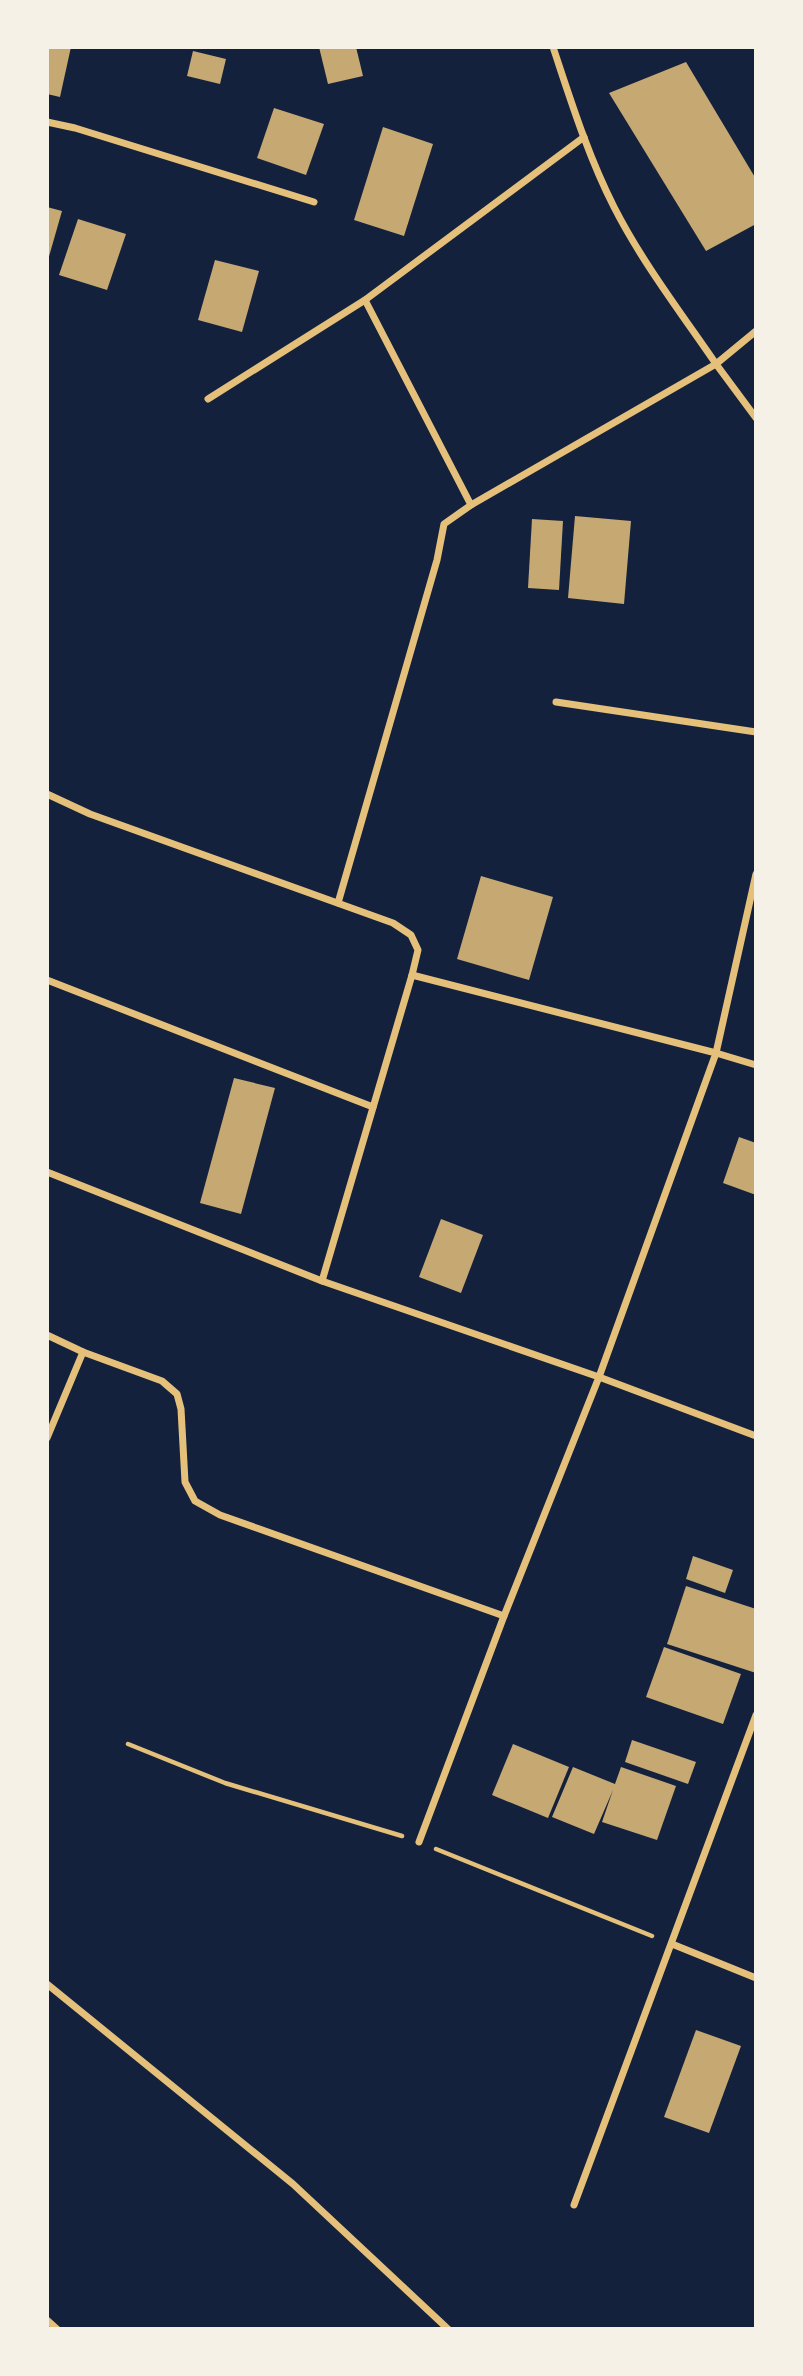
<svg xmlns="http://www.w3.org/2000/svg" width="803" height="2376" font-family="'Roboto Condensed',sans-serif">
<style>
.building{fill:#c6a872}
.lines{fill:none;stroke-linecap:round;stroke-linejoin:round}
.path{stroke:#e5c07b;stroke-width:4.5}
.minor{stroke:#e5c07b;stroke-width:7}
</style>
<rect width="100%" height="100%" fill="#14213d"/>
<!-- building -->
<g class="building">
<path d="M47 47H71L60 97 47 94Z"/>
<path d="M319 47H356L363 76 328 84Z"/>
<path d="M193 51 226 59 220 84 187 76Z"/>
<path d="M686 62 756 179V224L706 251 609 93Z"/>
<path d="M274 108 324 124 306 175 257 158Z"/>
<path d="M383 127 433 144 404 236 354 220Z"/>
<path d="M47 207 62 211 48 260H47Z"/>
<path d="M78 219 126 234 107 290 59 275Z"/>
<path d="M215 260 259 271 242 332 198 320Z"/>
<path d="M575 516 631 521 624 604 568 598Z"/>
<path d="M532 519 563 521 559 590 528 588Z"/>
<path d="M481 876 553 897 529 980 457 959Z"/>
<path d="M234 1078 275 1088 241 1214 200 1203Z"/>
<path d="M739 1137 756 1143V1195L723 1183Z"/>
<path d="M441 1219 483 1235 461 1293 419 1277Z"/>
<path d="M693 1556 733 1570 725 1593 686 1579Z"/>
<path d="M686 1586 756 1609V1673L667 1644Z"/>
<path d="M664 1647 741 1674 723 1724 646 1697Z"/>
<path d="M632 1740 696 1762 688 1784 625 1762Z"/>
<path d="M513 1744 569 1767 548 1818 492 1795Z"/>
<path d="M573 1767 615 1784 621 1767 676 1786 657 1840 602 1822 613 1790 594 1834 552 1817Z"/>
<path d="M696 2030 741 2046 709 2133 664 2117Z"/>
</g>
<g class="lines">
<!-- path -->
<g class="path">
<path d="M128 1744 225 1783 402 1836"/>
<path d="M436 1849 652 1936"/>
</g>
<!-- minor -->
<g class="minor">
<path d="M47 122 75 128 314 202"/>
<path d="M365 300 471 505"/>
<path d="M756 331 716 364 756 418"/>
<path d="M208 399 365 300 584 137"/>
<path d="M556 702 756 732"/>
<path d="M47 794 90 814 393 923 411 935 418 950 412 975"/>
<path d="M756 874 716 1053 756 1065"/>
<path d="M338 903 437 560 444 524 471 505 716 364C681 313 642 262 614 207 588 156 571 101 553 47"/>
<path d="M47 980 373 1107"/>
<path d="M47 1172 322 1281 599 1377 504 1616 220 1515 195 1501 185 1482 181 1409 177 1394 162 1381 83 1352 47 1335"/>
<path d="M322 1281 412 975 716 1053 599 1377 756 1436"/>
<path d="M47 1438 83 1352"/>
<path d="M419 1842 504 1616"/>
<path d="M672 1944 756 1978"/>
<path d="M47 1984 293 2184 448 2329"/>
<path d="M574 2205 756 1715"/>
<path d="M47 2320 57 2329"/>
</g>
</g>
<!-- border -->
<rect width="803" height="2376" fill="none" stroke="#f6f1e7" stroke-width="98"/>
</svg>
